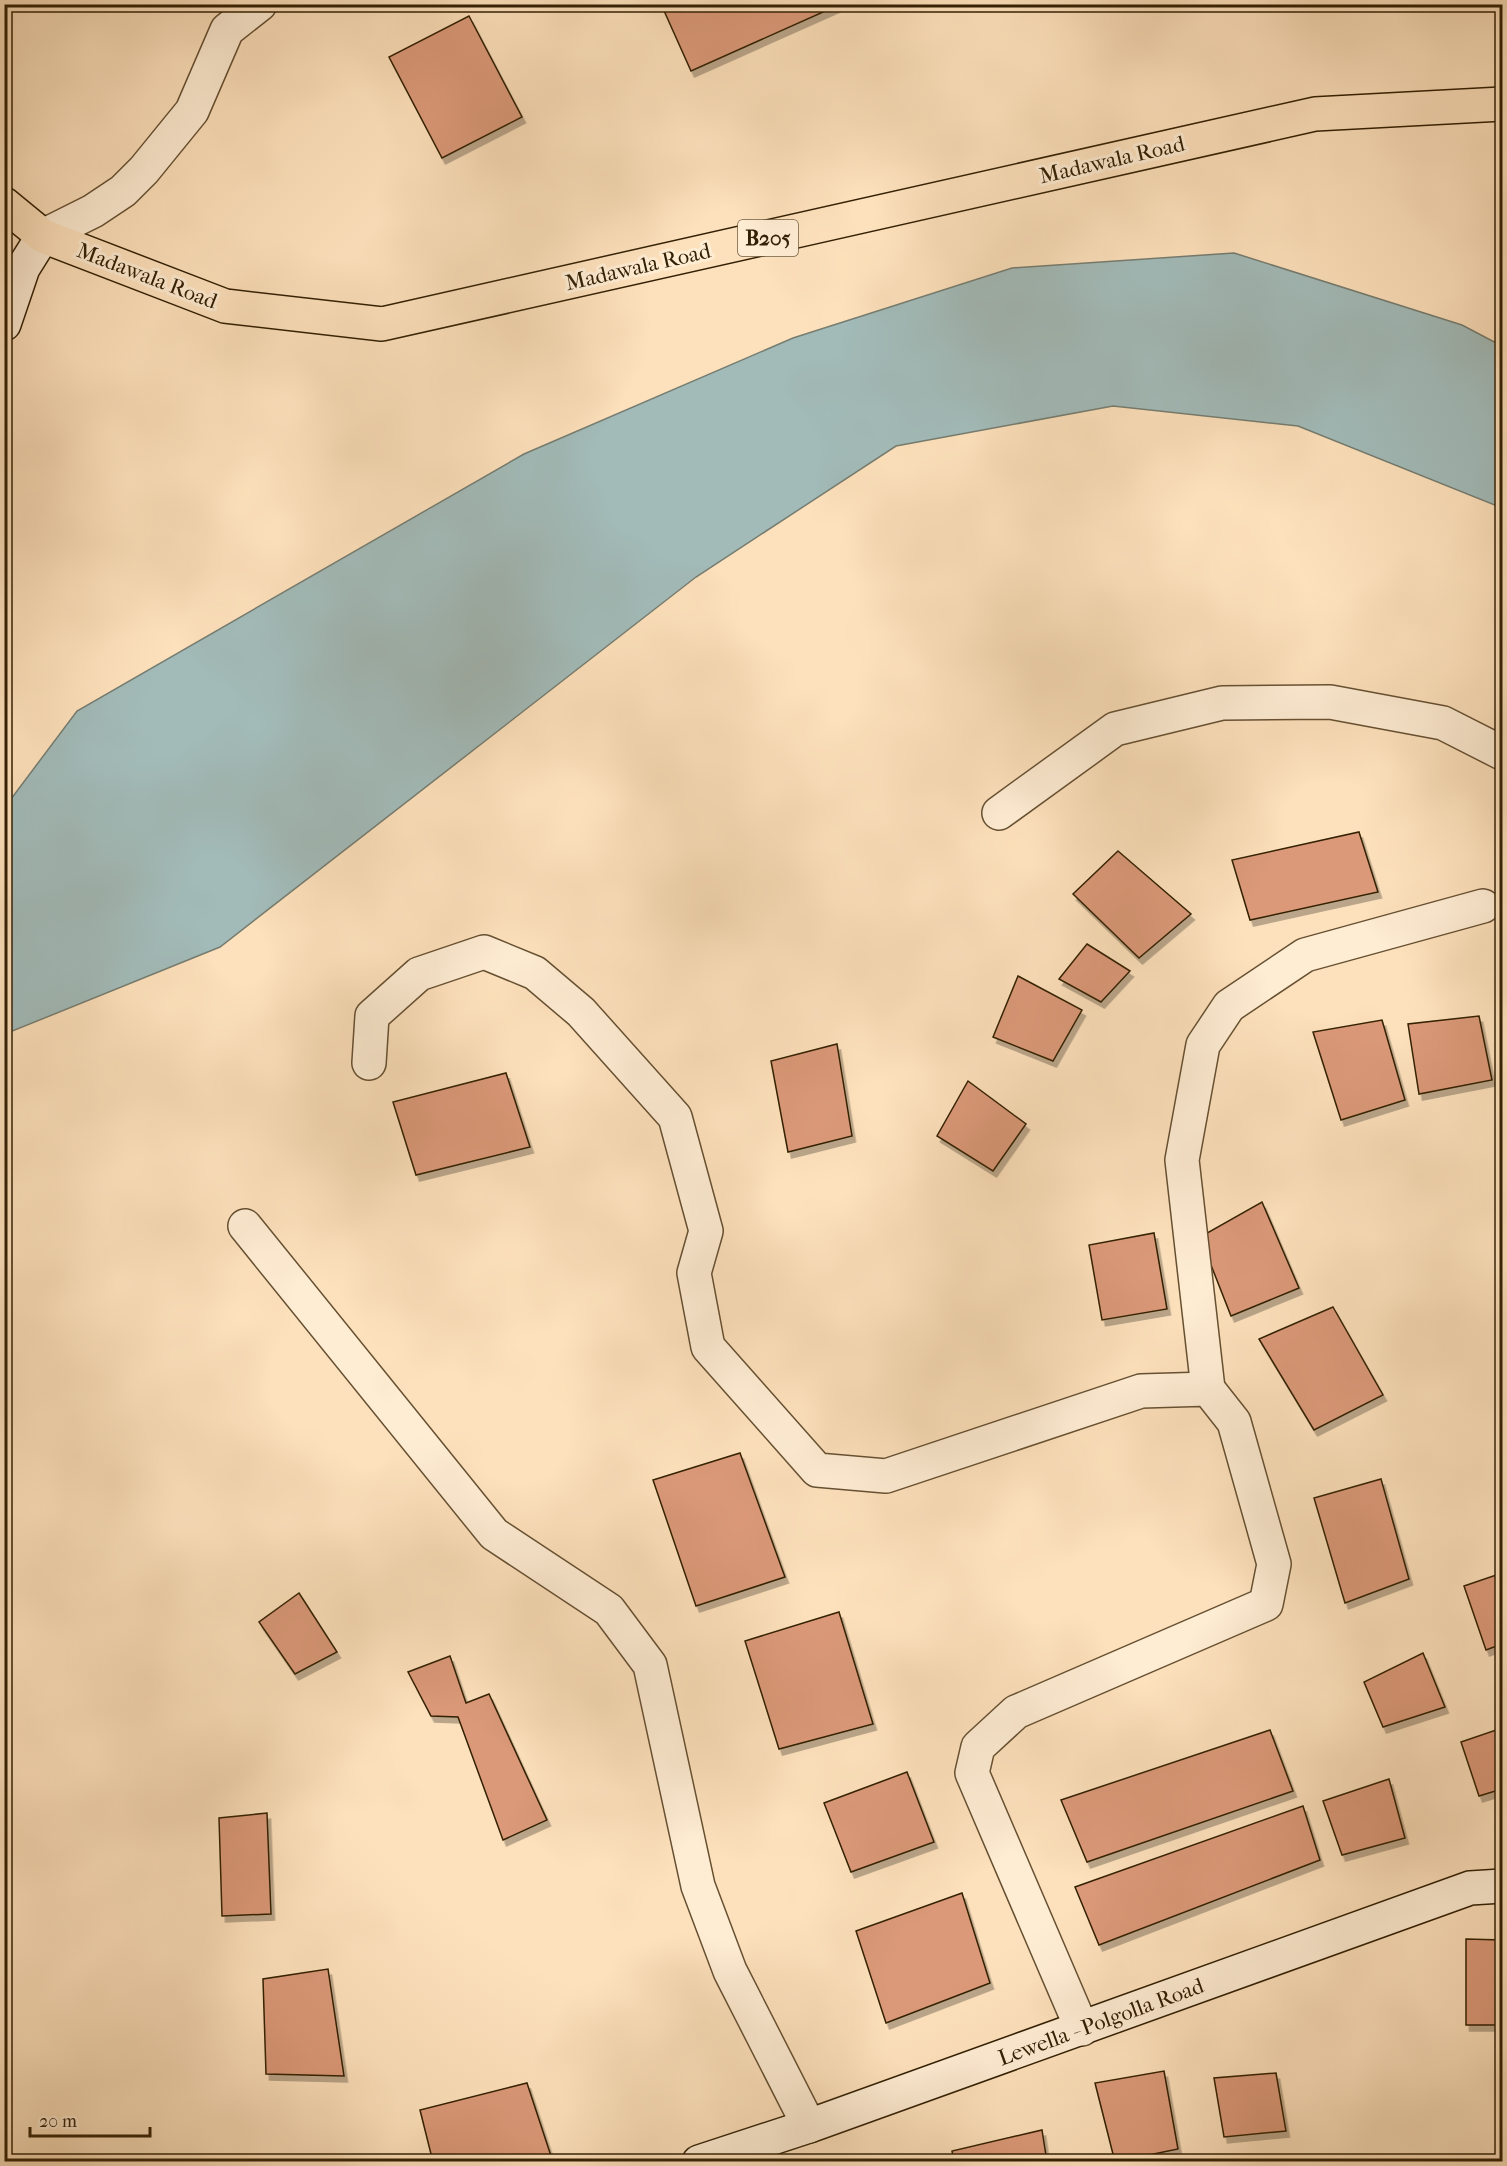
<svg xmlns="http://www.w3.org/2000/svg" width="1507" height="2166" font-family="'IM FELL French Canon',serif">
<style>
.water{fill:#a2bbb9;stroke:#767d71;stroke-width:1.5}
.building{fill:#db9979;stroke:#332004;stroke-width:1.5;filter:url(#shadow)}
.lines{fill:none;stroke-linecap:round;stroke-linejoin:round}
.street-casing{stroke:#665032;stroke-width:36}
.secondary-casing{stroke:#332004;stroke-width:36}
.primary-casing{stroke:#332004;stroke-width:36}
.street{stroke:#feecd3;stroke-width:33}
.secondary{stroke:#feecd3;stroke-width:33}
.primary{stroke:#fde1bc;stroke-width:33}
.labels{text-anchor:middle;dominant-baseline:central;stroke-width:6;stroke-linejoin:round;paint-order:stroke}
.shield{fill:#feecd3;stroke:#705d42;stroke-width:1.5}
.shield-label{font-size:21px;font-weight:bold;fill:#332004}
.street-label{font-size:22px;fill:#332004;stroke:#feecd3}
</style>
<defs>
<filter id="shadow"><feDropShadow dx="3.5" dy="6" stdDeviation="0" flood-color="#0004"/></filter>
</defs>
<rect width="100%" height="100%" fill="#fde1bc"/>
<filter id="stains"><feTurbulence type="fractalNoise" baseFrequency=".00333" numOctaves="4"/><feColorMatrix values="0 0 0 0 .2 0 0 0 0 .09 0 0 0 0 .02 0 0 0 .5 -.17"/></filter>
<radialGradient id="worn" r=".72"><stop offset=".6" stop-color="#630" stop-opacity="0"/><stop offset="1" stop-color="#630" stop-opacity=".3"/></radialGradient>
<!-- water -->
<path class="water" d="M1234 253 1462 325 1502 346V508L1298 426 1113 406 896 446 696 577 220 947 5 1034V807L77 711 524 454 793 338 1012 268Z"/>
<!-- building -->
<g class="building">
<path d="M661 4H841L691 71Z"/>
<path d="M469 16 522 117 442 158 389 57Z"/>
<path d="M1359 832 1378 892 1250 920 1232 860Z"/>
<path d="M1118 851 1191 914 1139 958 1073 894Z"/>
<path d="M1087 944 1130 971 1101 1002 1059 979Z"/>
<path d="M1018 976 1082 1010 1053 1061 993 1037Z"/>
<path d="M1479 1016 1492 1080 1419 1094 1408 1024Z"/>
<path d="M1382 1020 1405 1100 1341 1120 1313 1032Z"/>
<path d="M837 1044 852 1136 788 1152 771 1061Z"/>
<path d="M506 1073 530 1147 416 1175 393 1102Z"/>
<path d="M968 1081 1026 1124 993 1171 937 1136Z"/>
<path d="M1262 1202 1299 1288 1231 1316 1200 1237Z"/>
<path d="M1154 1233 1167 1309 1102 1320 1089 1245Z"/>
<path d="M1333 1307 1383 1395 1314 1430 1259 1339Z"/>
<path d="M740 1453 785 1577 696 1606 653 1480Z"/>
<path d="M1381 1479 1409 1579 1345 1603 1314 1498Z"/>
<path d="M1502 1573V1644L1486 1650 1464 1586Z"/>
<path d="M299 1593 337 1652 295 1674 259 1622Z"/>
<path d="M839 1612 873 1724 779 1749 745 1641Z"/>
<path d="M1423 1653 1445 1707 1383 1727 1364 1682Z"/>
<path d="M450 1656 466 1703 489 1694 547 1820 503 1840 458 1717 431 1716 408 1672Z"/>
<path d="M1502 1728V1789L1479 1796 1461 1742Z"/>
<path d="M1270 1730 1293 1791 1087 1862 1061 1800Z"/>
<path d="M907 1772 934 1842 851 1872 824 1803Z"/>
<path d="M1389 1779 1405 1838 1342 1855 1323 1801Z"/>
<path d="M1303 1806 1320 1860 1099 1945 1075 1887Z"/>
<path d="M267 1813 271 1914 222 1916 219 1818Z"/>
<path d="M962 1893 990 1983 886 2023 856 1931Z"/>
<path d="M1466 1939 1502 1940V2025H1466Z"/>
<path d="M328 1969 344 2076 266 2074 263 1979Z"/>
<path d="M1164 2071 1178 2149 1115 2162 1095 2083Z"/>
<path d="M1276 2073 1286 2131 1224 2137 1214 2078Z"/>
<path d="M527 2083 553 2162H433L420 2110Z"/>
<path d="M1042 2130 1047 2162H954L952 2151Z"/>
</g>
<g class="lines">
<defs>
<g id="street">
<path d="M43 236 93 211 123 191 144 170 192 111 227 30 260 4"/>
<path d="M999 813 1115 729 1222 703 1330 702 1443 723 1502 753"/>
<path d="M369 1063 372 1016 419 974 484 952 535 973 581 1012 675 1117 706 1231 694 1273 708 1347 817 1470 886 1476 1141 1391 1208 1389 1234 1422 1274 1564 1266 1604 1016 1712 978 1747 972 1773 1082 2029"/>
<path d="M245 1226 494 1534 609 1610 650 1665 698 1886 730 1971 809 2126"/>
<path d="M1208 1389 1182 1160 1203 1045 1229 1006 1305 955 1483 906"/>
</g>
<g id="secondary">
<path d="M4 324 23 268 43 236"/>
<path d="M699 2162 809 2126 1470 1888 1502 1886"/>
</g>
<path id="primary" d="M4 204 43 236 225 306 382 324 1315 114 1502 104"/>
</defs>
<!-- street casing -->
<use href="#street" class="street-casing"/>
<!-- secondary casing -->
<use href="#secondary" class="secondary-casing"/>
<!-- primary casing -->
<use href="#primary" class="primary-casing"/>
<!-- street -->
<use href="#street" class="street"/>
<!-- secondary -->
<use href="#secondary" class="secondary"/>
<!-- primary -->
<use href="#primary" class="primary"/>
</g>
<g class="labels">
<!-- shield labels -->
<rect class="shield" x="738" y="220" width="60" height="36" rx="4.5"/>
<g class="shield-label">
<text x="768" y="238">B205</text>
</g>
<!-- street labels -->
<g class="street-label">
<text transform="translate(1112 160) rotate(-13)">Madawala Road</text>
<text transform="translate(638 267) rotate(-13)">Madawala Road</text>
<text transform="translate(147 276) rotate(21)">Madawala Road</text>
<text transform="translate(1101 2022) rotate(-20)">Lewella - Polgolla Road</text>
</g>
</g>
<!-- margin -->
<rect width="1507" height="2166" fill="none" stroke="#fde1bc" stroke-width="24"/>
<rect x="6" y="6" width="1495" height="2154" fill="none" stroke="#332004" stroke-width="3"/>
<rect x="12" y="12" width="1483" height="2142" fill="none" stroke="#332004" stroke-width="1.5"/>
<!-- scale -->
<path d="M30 2127v9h120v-9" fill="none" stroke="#332004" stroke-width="3"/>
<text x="39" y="2127" font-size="18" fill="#332004" stroke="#feecd3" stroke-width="4.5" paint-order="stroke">20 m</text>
<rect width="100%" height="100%" filter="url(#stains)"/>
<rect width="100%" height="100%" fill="url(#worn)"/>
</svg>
